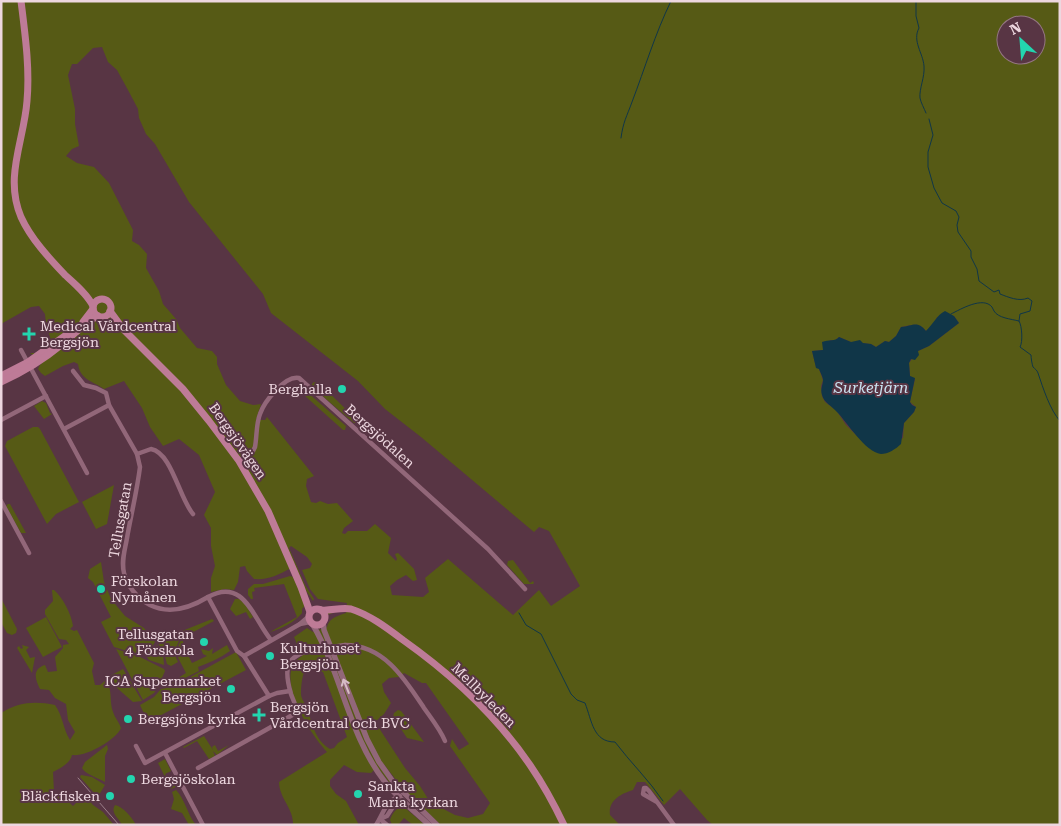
<svg xmlns="http://www.w3.org/2000/svg" width="1061" height="826" font-family="'Roboto Serif',serif">
<style>
.green{fill:#565a15;fill-rule:evenodd}
.water{fill:#103648}
.lines{fill:none;stroke-linecap:round;stroke-linejoin:round}
.stream{stroke:#103648;stroke-width:1}
.minor{stroke:#926779;stroke-width:4.5}
.tertiary{stroke:#926779;stroke-width:5.5}
.secondary{stroke:#be7b97;stroke-width:7}
.tram{stroke:#9b7e8a;stroke-width:1}
.minor-bridge{stroke:#926779;stroke-width:4.5}
.oneway{stroke:#d6bbc6}
.poi-dot{fill:#23d5af;stroke:#583544;stroke-width:2}
.labels{text-anchor:middle;dominant-baseline:central;stroke-width:4;stroke-linejoin:round;paint-order:stroke}
.poi-label{font-size:14px;fill:#edd7df;stroke:#583544;text-anchor:start}
.street-label{font-size:14px;fill:#edd7df;stroke:#583544}
.water-label{font-size:15px;font-style:italic;fill:#cae3f1;stroke:#583544}
</style>
<rect width="100%" height="100%" fill="#583544"/>
<!-- green -->
<g class="green">
<path d="M1 1H1060V825H713L707 820 680 789 664 805 645 782H637L633 790C620 794 608 801 610 815L620 825H441L404 790 383 763 397 792 377 767 371 773 357 772 344 765 330 780V786L336 794 346 801 359 825H293C294 809 279 798 279 782L327 752C310 734 271 674 302 656L294 637 307 628 313 632 327 627C329 618 337 616 346 613V611H338L327 615 326 612 346 610 347 603 318 599 310 589 302 570 310 568 312 564 307 557 291 546 289 548 305 585 314 599 313 601 291 568C278 575 269 580 254 579L247 571 245 566 240 567 238 582 234 590 225 589 211 592V578L215 566 211 546V528L204 515 215 492 199 455 179 439 163 446 150 427 142 408 124 381 104 389C93 381 80 380 78 364L74 362 63 366 45 376 41 373 38 369 40 365 54 351 33 355 30 353H36L52 343 46 325 45 314 39 306 31 307 1 324ZM1006 25H1036V55H1006ZM102 47 108 62 117 70 128 90 138 109 139 118 146 134 155 144 189 202 263 294 271 313 358 381 385 409 421 437 534 532 539 527 549 531 580 586 551 606 539 590 513 615 448 559 425 578 429 592 423 597 392 595 390 586 397 580 406 575 413 581 417 580 414 569 398 553 395 554 397 559 396 561 388 553 391 538 375 524 367 531H348L345 534 342 533 344 528 353 521 337 503 328 504 320 501 316 503 311 502 306 486 307 479 314 476 267 417 265 420H256L261 404 253 405 240 401 226 385 217 364V357L212 351 197 348 180 328 176 319 163 304 159 291 146 268 147 254 139 245 132 241 133 230 109 183 94 167 77 163 66 156 72 149 79 146 75 124V109L68 75 72 64H77L93 48ZM954 316 959 323 929 346 918 351 909 363 910 376 915 379 910 402 916 407 914 412 904 423 903 438 869 448 846 425 836 410 825 402 822 396 821 386 823 380 819 369 816 367 812 351 823 350 830 340 834 341 839 337 851 342 871 344 876 347 885 341 889 342 896 336 901 327C911 326 918 321 926 331L935 323 937 317ZM307 667 317 672H323L347 737 338 743 334 748 330 749C315 740 313 725 307 709 306 704 301 699 301 694 301 686 302 673 307 667ZM404 673 422 683H426L469 744 459 750 452 739 450 746 490 803 483 814 468 818 455 815 430 802 420 786 405 768 377 725 376 721 384 714 391 703 384 692 382 684 389 678 399 677Z"/>
<path d="M314 382H318L360 423H354L312 387V384Z"/>
<path d="M307 392 346 426 345 430H343L304 395Z"/>
<path d="M42 401 46 403 50 413 52 414 44 419 34 406Z"/>
<path d="M33 427H38L40 429 79 502 56 514 47 524 5 446 7 441Z"/>
<path d="M114 485 107 524 96 529 82 502Z"/>
<path d="M8 504H10L26 533H21L6 506Z"/>
<path d="M513 560 530 583 533 581 534 583 533 584H524L507 565 508 561Z"/>
<path d="M101 562 104 582 111 599 125 616 144 628 155 642 147 654H137L114 647 101 622 111 617 93 582 88 578 90 569Z"/>
<path d="M290 576 293 577 306 604 302 609V613C295 622 281 629 270 632L297 617 284 584 254 588 255 591 252 592 253 599H251L248 595V589L254 584H263Z"/>
<path d="M52 590H54C63 598 71 613 73 626L70 629 74 631 77 630 94 663 92 671 95 685H100L106 680C113 691 109 701 113 712 115 718 119 722 121 728 116 740 86 757 72 755 70 764 60 768 53 772L54 792 60 794 73 806 84 795 93 805 103 812 114 825H1V713C19 702 35 701 55 705 63 716 63 729 70 740L75 732 68 720 66 704 55 698 49 690 40 689C35 679 32 669 45 665L48 672 57 671 55 657 63 648V645L69 644 66 640 59 639 45 614V610L53 601Z"/>
<path d="M1 598 17 629 16 633 12 635 7 633 1 622Z"/>
<path d="M235 599H239L245 604 253 617 250 619 246 612 236 616 230 609Z"/>
<path d="M46 617 62 647 43 657 26 628Z"/>
<path d="M212 619 214 621 182 638 185 649 192 663 207 656 203 654 201 649 209 651 213 648 212 654 227 645 230 651C220 658 209 663 198 667L199 671 173 684 172 682 186 673 175 652 182 638V631Z"/>
<path d="M165 631H181L180 638 174 653 178 662 171 666 167 664 164 653 158 643Z"/>
<path d="M22 645 29 647 26 650 30 658 35 657 32 673 17 648 19 646 21 649 23 648Z"/>
<path d="M157 645 163 654 164 665 149 660 147 657Z"/>
<path d="M116 649 140 657 164 669 165 671 160 682 161 683 154 693 143 700Z"/>
<path d="M236 652 246 670 148 722 140 705 154 697 161 689 172 687Z"/>
<path d="M123 669 142 701 133 702 117 688 108 677Z"/>
<path d="M398 710 401 711 405 716 403 718 405 720 407 719 424 742 407 738 393 717 394 713Z"/>
<path d="M204 736 213 750 212 747 215 745 218 751 229 745 217 755 213 751 215 756 209 759 197 741 184 748 183 747Z"/>
<path d="M107 745 108 749 105 756V782C98 778 85 774 82 768L85 762Z"/>
<path d="M165 759 171 771 165 774 176 787 171 789 158 763Z"/>
<path d="M81 775 92 777 105 785 99 795 95 794 80 777Z"/>
<path d="M176 790C185 799 188 816 196 825H189L182 813 171 809 174 799 172 792Z"/>
<path d="M115 805C123 807 132 817 136 825H122C119 818 110 813 115 805Z"/>
<path d="M404 807 425 825H413L404 818 398 825H392L390 820C392 814 396 807 404 807Z"/>
</g>
<!-- water -->
<path class="water" d="M945 311 954 316 959 323 929 346 918 351 919 355 915 360 911 359 909 363 910 376 915 378 910 402 912 405 916 407 914 412 904 423 901 444C896 449 888 454 881 454 865 452 847 422 837 412 832 406 824 403 822 395 820 389 823 385 823 380 823 377 820 372 819 369L816 368 812 351 823 350 822 342C829 339 835 342 839 337L851 342 860 340 863 343 871 344 876 347 885 341 889 342 896 336 901 327C913 326 917 320 926 331 933 324 937 315 945 311Z"/>
<g class="lines">
<!-- stream -->
<g class="stream">
<path d="M916 1V16L919 28C912 41 923 53 924 66 925 77 919 89 920 98 921 103 924 108 926 113"/>
<path d="M929 119 933 135 928 152V167L934 188 942 203 956 211 959 217 957 225 958 232 971 251V257L977 269 979 281 994 292 999 290 1000 294C1008 297 1019 302 1028 298L1032 301 1030 311 1020 314 1019 321"/>
<path d="M621 138C623 122 627 116 632 102 645 68 655 34 671 1"/>
<path d="M951 314C961 309 983 296 992 307 993 308 993 310 994 311 998 318 1011 319 1019 321 1022 326 1023 342 1020 347L1031 355C1031 358 1032 364 1033 367 1035 369 1037 370 1038 373 1043 388 1050 410 1060 421"/>
<path d="M519 613 526 625 541 634 571 694 577 700 585 703C592 721 593 742 615 742 630 762 649 780 663 801"/>
</g>
<!-- minor -->
<g class="minor">
<path d="M21 350 87 473"/>
<path d="M109 405 137 454 140 467C137 491 131 515 127 538 125 550 121 561 124 573 127 586 137 598 150 605 170 615 190 608 208 597"/>
<path d="M1 420 46 396"/>
<path d="M64 429 109 405 106 393 96 388 84 385 73 371"/>
<path d="M137 454 151 449C172 453 179 498 193 514"/>
<path d="M239 461 253 451 255 447C257 436 256 424 260 414 264 402 285 375 299 378L488 549 525 589"/>
<path d="M1 501 29 553"/>
<path d="M300 624 310 622"/>
<path d="M345 645C384 645 405 679 424 708 431 718 440 729 445 741"/>
<path d="M244 656 300 624 308 617"/>
<path d="M269 696 244 656 237 651 208 597C244 577 253 618 271 640"/>
<path d="M136 746 145 763 269 696 277 693 290 691"/>
<path d="M165 753 203 825"/>
<path d="M198 768 296 713C297 706 293 700 291 694 282 664 288 654 318 649"/>
<path d="M657 802 643 794 644 788H646L649 791 674 825"/>
<path d="M380 819 387 816 400 796"/>
<path d="M380 819 387 825"/>
<path d="M376 825C384 813 384 803 399 796"/>
</g>
<!-- tertiary -->
<g class="tertiary">
<path d="M323 622 324 630 367 739 379 762 394 783 437 825"/>
<path d="M313 625C342 675 349 736 385 782 396 796 415 812 429 825"/>
</g>
<!-- secondary -->
<g class="secondary">
<path d="M21 1C25 34 30 68 27 101 24 141 4 177 21 217 31 239 49 258 65 275 75 284 87 294 93 306"/>
<circle cx="102" cy="308" r="9"/>
<path d="M110 311 124 330 183 389 209 421 239 461 268 511 301 587 310 612"/>
<path d="M83 322 93 309"/>
<path d="M1 376 28 362 73 330"/>
<path d="M1 382C23 372 43 360 61 345 73 336 85 322 98 316"/>
<circle cx="317" cy="617" r="8"/>
<path d="M321 610C331 611 341 607 351 609 370 615 387 628 403 640 451 674 497 717 530 765 543 784 554 804 564 825"/>
</g>
<!-- tram -->
<path class="tram" d="M78 778 119 825"/>
<!-- minor-bridge -->
<path class="minor-bridge" d="M318 649 345 645"/>
</g>
<!-- one-way arrows -->
<defs><path id="oneway-shaft" d="M-6 0H5M1.5-3L5.5 0L1.5 3" fill="none" stroke-width="1.6" stroke-linecap="round" stroke-linejoin="round" transform="scale(1.25)"/></defs>
<use class="oneway" href="#oneway-shaft" transform="translate(346 686) rotate(-112)"/>
<!-- markers -->
<g class="poi-dot">
<path d="M26.5 326.5h5v5h5v5h-5v5h-5v-5h-5v-5h5z"/>
<circle cx="342" cy="389" r="5"/>
<circle cx="101" cy="589" r="5"/>
<circle cx="204" cy="642" r="5"/>
<circle cx="270" cy="656" r="5"/>
<circle cx="231" cy="689" r="5"/>
<path d="M256.5 707.5h5v5h5v5h-5v5h-5v-5h-5v-5h5z"/>
<circle cx="128" cy="719" r="5"/>
<circle cx="131" cy="779" r="5"/>
<circle cx="358" cy="794" r="5"/>
<circle cx="110" cy="796" r="5"/>
</g>
<g class="labels">
<!-- poi labels -->
<g class="poi-label">
<text x="40" y="326">Medical Vårdcentral<tspan x="40" dy="16">Bergsjön</tspan></text>
<text x="332" y="389" text-anchor="end">Berghalla</text>
<text x="111" y="581">Förskolan<tspan x="111" dy="16">Nymånen</tspan></text>
<text x="194" y="634" text-anchor="end">Tellusgatan<tspan x="194" dy="16">4 Förskola</tspan></text>
<text x="280" y="648">Kulturhuset<tspan x="280" dy="16">Bergsjön</tspan></text>
<text x="221" y="681" text-anchor="end">ICA Supermarket<tspan x="221" dy="16">Bergsjön</tspan></text>
<text x="270" y="707">Bergsjön<tspan x="270" dy="16">Vårdcentral och BVC</tspan></text>
<text x="138" y="719">Bergsjöns kyrka</text>
<text x="141" y="779">Bergsjöskolan</text>
<text x="368" y="786">Sankta<tspan x="368" dy="16">Maria kyrkan</tspan></text>
<text x="100" y="796" text-anchor="end">Bläckfisken</text>
</g>
<!-- street labels -->
<g class="street-label">
<text transform="translate(380 436) rotate(42)">Bergsjödalen</text>
<text transform="translate(238 441) rotate(55)">Bergsjövägen</text>
<text transform="translate(120 520) rotate(-80)">Tellusgatan</text>
<text transform="translate(484 695) rotate(45)">Mellbyleden</text>
</g>
<!-- water labels -->
<g class="water-label">
<text x="871" y="388">Surketjärn</text>
</g>
</g>
<!-- border -->
<rect width="1061" height="826" fill="none" stroke="#edd7df" stroke-width="5"/>
<!-- north arrow -->
<g transform="translate(1021 40) rotate(334)"><circle r="24" fill="#583544" stroke="#947682"/>
<path d="M0-4L9 19L0 12L-9 19Z" fill="#23d5af"/>
<text y="-8" font-size="14" font-weight="bold" text-anchor="middle" fill="#edd7df">N</text>
</g>
</svg>
